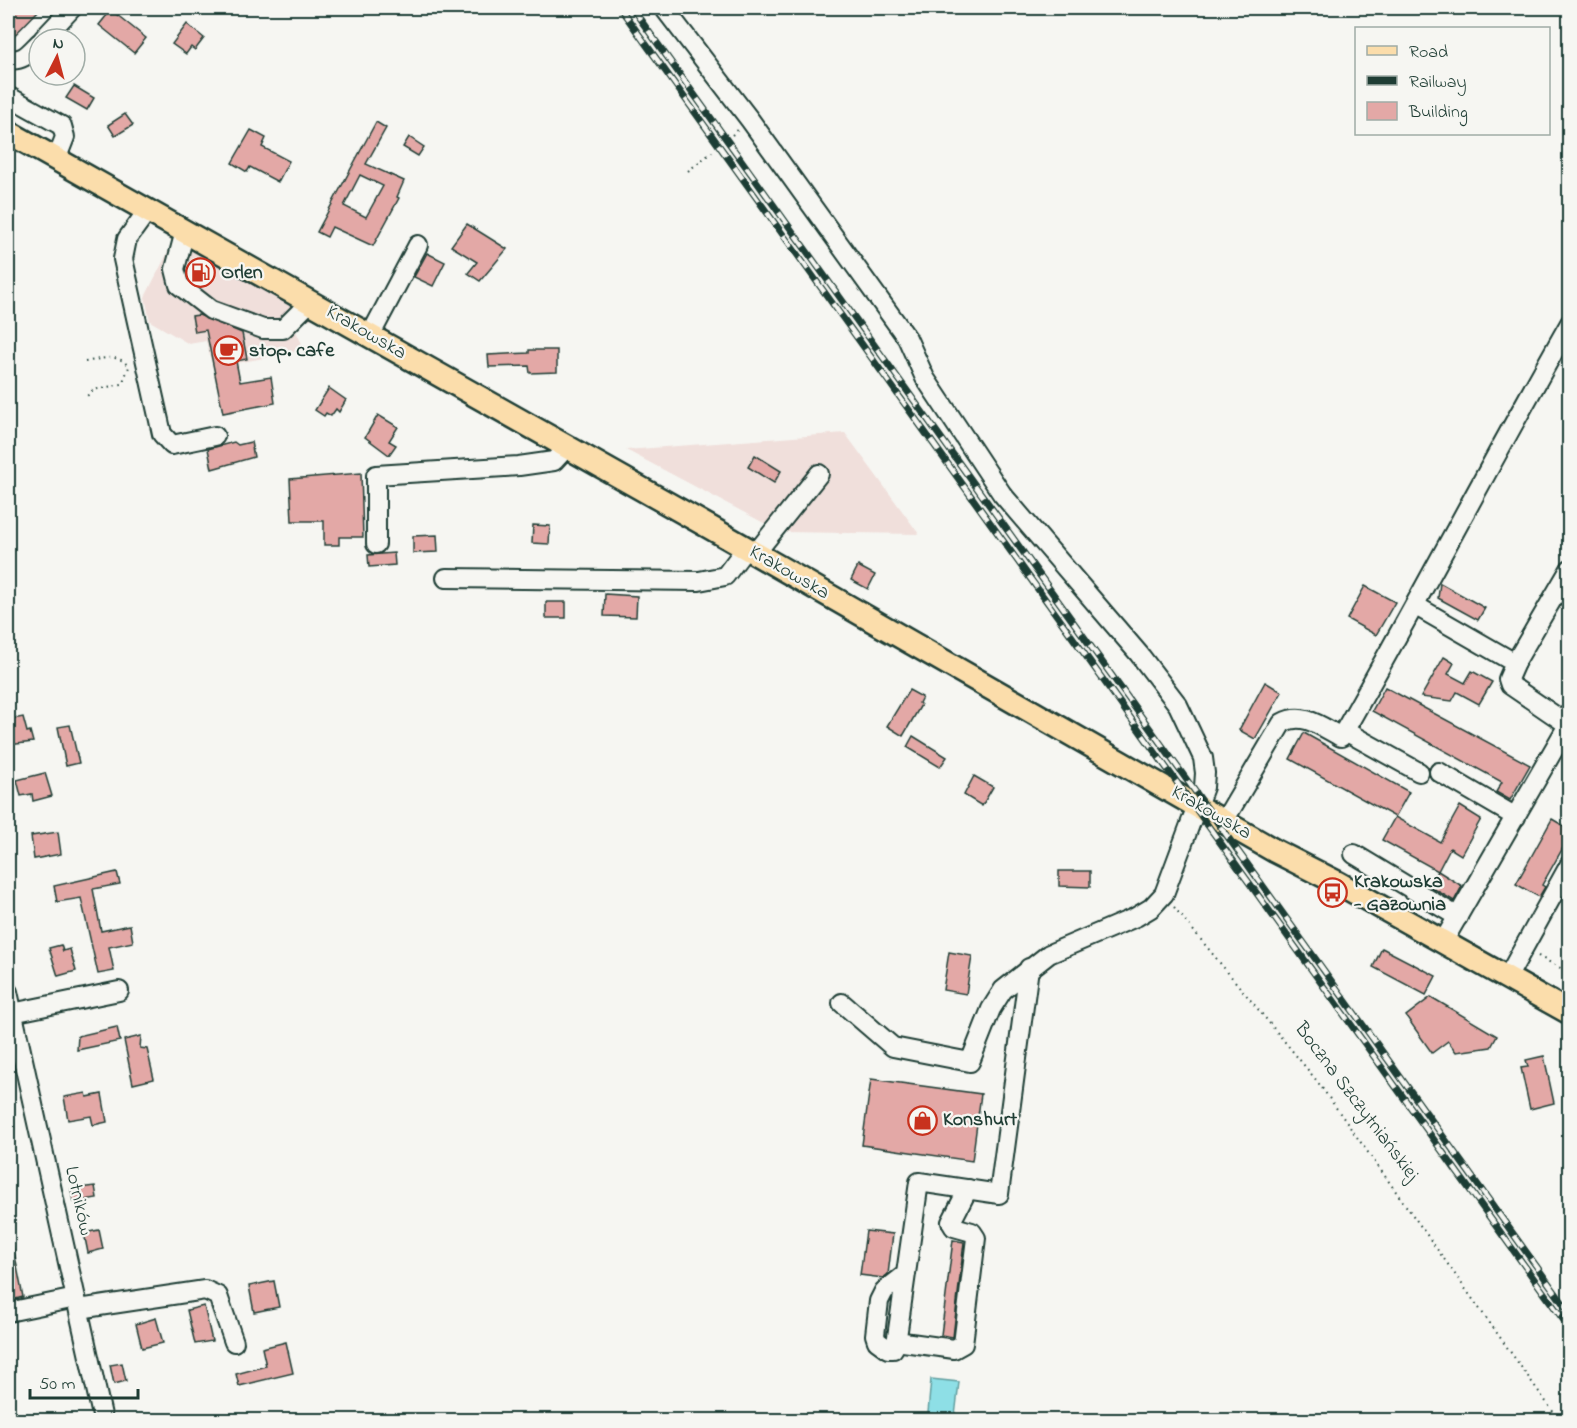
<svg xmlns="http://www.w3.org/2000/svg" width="1577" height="1428" font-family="'Indie Flower',sans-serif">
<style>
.built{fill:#f0dfdb}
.water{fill:#8edfe6;stroke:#629e9f;stroke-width:1.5}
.building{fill:#e3a8a6;stroke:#1f3d34;stroke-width:1.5;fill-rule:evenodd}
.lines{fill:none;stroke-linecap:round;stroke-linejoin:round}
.minor-casing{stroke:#1f3d34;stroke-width:22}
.major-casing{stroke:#1f3d34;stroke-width:27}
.path{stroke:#1f3d34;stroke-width:2;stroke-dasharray:1.5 4.5;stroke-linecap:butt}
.minor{stroke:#f6f6f2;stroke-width:18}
.major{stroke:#fbddab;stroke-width:22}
.rail-casing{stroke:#1f3d34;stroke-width:7}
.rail{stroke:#f6f6f2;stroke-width:4.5;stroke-dasharray:14;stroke-linecap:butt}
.labels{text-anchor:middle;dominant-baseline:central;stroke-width:4.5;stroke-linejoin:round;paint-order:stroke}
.poi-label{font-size:20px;font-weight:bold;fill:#1f3d34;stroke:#f6f6f2;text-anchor:start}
.street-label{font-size:20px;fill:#1f3d34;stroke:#f6f6f2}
</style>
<rect width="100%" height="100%" fill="#f6f6f2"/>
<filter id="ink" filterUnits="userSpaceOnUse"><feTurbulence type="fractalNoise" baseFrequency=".0167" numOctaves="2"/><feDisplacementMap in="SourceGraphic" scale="12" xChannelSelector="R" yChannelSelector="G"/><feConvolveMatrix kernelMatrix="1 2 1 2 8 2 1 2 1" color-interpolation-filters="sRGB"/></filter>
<g filter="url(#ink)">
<!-- built -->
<g class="built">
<path d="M150 222 321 318 304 320 295 329 302 344 294 352 213 368 206 341 189 344 150 321 145 297 172 244 170 238Z"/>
<path d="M845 433 919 534 781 532 626 450Z"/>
</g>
<!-- water -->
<path class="water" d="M931 1379 959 1382 955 1416 928 1413Z"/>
<!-- building -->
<g class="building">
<path d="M8 8H41L8 42Z"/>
<path d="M111 10 146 38 134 53 99 25Z"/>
<path d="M187 24 204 38 195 50 191 47 186 54 172 44Z"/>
<path d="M74 86 94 98 87 110 66 98Z"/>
<path d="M125 114 133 125 115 136 108 125Z"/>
<path d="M376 122 386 128 366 164 404 181 397 197 399 198 373 246 332 227 327 237 317 232ZM360 175 383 186 366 217 344 206Z"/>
<path d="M251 130 266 138 262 147 289 161 278 182 250 167 247 172 232 163Z"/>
<path d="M409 137 424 147 418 156 403 147Z"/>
<path d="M467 224 507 249 480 281 468 273 477 262 451 246Z"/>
<path d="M427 253 445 262 433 286 414 277Z"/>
<path d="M199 315 242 333 247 359 236 361 240 382 271 377 275 403 223 413 206 330 195 332 192 316Z"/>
<path d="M529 350H557V372L530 373 529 366 489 367 488 355 529 353Z"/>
<path d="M329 388 346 400 339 412 336 409 331 416 326 413 324 416 315 410Z"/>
<path d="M378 415 398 427 389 441 396 445 389 455 365 437Z"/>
<path d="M234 442 238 445 251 442 254 457 212 469 208 449Z"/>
<path d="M755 455 781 471 774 483 748 467Z"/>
<path d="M361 473 363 537H339V545H324V521H292L290 479Z"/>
<path d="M533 525 550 526 549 544 532 543Z"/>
<path d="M437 535 438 552 413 553V536Z"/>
<path d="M394 553 395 565 369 567 368 555Z"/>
<path d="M858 566 875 575 868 589 851 580Z"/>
<path d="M1440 583 1485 608 1478 620 1438 598Z"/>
<path d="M1365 586 1395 602 1376 635 1347 619Z"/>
<path d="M605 594 637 596 636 617 604 616Z"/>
<rect x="546" y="602" width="20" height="16"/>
<path d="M1444 657 1454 663 1448 674 1465 683 1472 671 1492 682 1479 704 1457 692 1452 701 1421 697Z"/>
<path d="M1265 682 1282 692 1255 739 1239 730Z"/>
<path d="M1385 687 1530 765 1510 800 1496 792 1502 782 1372 711Z"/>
<path d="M909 690 922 697 919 703 921 705 903 736 887 726Z"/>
<path d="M23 717 27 732 30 731 33 742 8 745V720Z"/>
<path d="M70 725 79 763 66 766 58 727Z"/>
<path d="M1304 733 1409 792 1395 817 1290 759Z"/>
<path d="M913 736 947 757 940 767 907 747Z"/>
<path d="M45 773 52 796 33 801 32 794 21 796 17 780Z"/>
<path d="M974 776 993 787 982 806 964 795Z"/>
<path d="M1460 806 1481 819 1461 855 1450 848 1438 871 1382 840 1395 817 1440 842Z"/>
<path d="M1552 819 1569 829V837L1542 885 1545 887 1539 897 1516 884Z"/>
<path d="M58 832 61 854 34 859 31 836Z"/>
<path d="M1059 871H1090V887L1059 886Z"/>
<path d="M1438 871 1462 886 1454 901 1429 886Z"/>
<path d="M117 872 120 884 93 889 101 931 130 925 133 942 109 947 114 971 98 974 81 898 57 902 54 886Z"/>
<path d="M61 945 63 951 70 949 76 971 58 976 49 948Z"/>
<path d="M1382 948 1436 976 1426 995 1373 967Z"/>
<path d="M949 952 972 956 966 994 943 990Z"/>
<path d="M1431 997 1497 1036 1491 1047 1456 1052 1448 1041 1432 1053 1406 1016Z"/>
<path d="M117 1027 120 1041 77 1050 78 1036Z"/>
<path d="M141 1036 140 1048 147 1049 154 1079 133 1084 124 1040Z"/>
<path d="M1544 1056 1554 1103 1530 1109 1521 1068 1528 1067 1526 1060Z"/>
<path d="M871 1079 981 1094 972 1161 862 1145Z"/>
<path d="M86 1093 87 1097 102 1094 107 1122 93 1125 91 1116 68 1120 64 1097Z"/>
<path d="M95 1186 97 1198 73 1202 71 1189Z"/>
<path d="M99 1230 103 1249 88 1253 84 1233Z"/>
<path d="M866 1231 893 1234 888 1274 883 1278 860 1275Z"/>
<path d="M953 1240 964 1242 953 1337 941 1335Z"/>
<path d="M13 1246 23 1297 8 1301V1247Z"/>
<path d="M274 1281 279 1307 254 1312 249 1286Z"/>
<path d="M204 1306 212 1341 195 1344 187 1310Z"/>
<path d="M156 1318 163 1343 142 1348 136 1324Z"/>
<path d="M286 1342 293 1373 239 1386 236 1374 266 1366 262 1348Z"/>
<path d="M122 1363 126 1381 114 1384 110 1365Z"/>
</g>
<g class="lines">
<defs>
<g id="minor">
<path d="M664 8 750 120 907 338 925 378 1002 494 1139 654 1178 705 1203 758 1205 773 1204 787 1164 894 1151 908 1136 917 1049 954 1003 990 991 1009 970 1062 893 1047 842 1003"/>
<path d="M43 39 72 8"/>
<path d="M8 59C23 62 29 53 39 43"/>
<path d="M8 96 62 126 65 137 56 160"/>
<path d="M148 210 127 239 123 259 162 434 172 445 215 436"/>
<path d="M185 231 175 269 179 285 211 310 263 329H283L310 302"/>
<path d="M370 336 418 245"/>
<path d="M376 544V475L519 466 554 461 566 448"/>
<path d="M755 554 819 474"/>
<path d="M446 578 699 581 725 576 746 548"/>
<path d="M1416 606 1515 663 1508 679 1510 685 1570 726"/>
<path d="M1515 663 1570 569"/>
<path d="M1345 731 1419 772"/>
<path d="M1439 772 1516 817"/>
<path d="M1224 821 1282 723C1303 711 1322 727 1341 737 1419 600 1492 460 1570 323"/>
<path d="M1354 854 1458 917"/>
<path d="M1443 942 1568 725"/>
<path d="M1507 978 1570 864"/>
<path d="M8 992 103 1420"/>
<path d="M12 1013 119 991"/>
<path d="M906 1274 884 1291 879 1301 875 1335 877 1341 888 1349H893L896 1344 919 1182 999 1194 1029 968"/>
<path d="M79 1309 205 1290 218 1296 234 1342"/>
<path d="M8 1312 76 1298"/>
<path d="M896 1341 954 1349 963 1344 976 1238 972 1232 954 1227 951 1222 968 1189"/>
</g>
<path id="major" d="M8 132 711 528 1275 851 1338 883 1570 1013"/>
</defs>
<!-- minor casing -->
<use href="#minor" class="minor-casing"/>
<!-- major casing -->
<use href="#major" class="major-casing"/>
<!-- path -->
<g class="path">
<path d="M732 135 739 129"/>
<path d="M688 171 712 152"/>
<path d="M85 362C102 359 118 352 129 367L122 384 93 390 87 396"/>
<path d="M1174 907 1317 1081 1559 1420"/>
<path d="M8 956 12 976"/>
<path d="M1538 956 1570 973"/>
</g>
<!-- minor -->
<use href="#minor" class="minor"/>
<!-- major -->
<use href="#major" class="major"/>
<defs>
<g id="rail">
<path d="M620 8 1570 1329"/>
<path d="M632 8 1570 1313"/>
</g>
</defs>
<!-- rail casing -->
<use href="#rail" class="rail-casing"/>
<!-- rail -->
<use href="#rail" class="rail"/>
</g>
</g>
<!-- icons -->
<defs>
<symbol id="fuel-ring" viewBox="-11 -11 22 22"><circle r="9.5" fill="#f6f6f2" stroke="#c8321e" stroke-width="1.5"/><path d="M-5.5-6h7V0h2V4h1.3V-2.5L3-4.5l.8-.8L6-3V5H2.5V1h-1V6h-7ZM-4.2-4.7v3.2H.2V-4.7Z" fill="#c8321e"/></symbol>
<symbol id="cafe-ring" viewBox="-11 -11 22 22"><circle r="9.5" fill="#f6f6f2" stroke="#c8321e" stroke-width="1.5"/><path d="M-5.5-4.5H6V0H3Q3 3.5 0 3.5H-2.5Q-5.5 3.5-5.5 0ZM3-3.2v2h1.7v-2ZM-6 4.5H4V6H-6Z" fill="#c8321e"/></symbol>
<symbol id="bus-ring" viewBox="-11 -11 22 22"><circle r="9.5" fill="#f6f6f2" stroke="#c8321e" stroke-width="1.5"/><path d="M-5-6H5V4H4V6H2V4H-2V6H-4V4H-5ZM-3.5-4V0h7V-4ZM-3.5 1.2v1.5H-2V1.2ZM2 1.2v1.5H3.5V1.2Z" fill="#c8321e"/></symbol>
<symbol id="shop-ring" viewBox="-11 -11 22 22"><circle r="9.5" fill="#f6f6f2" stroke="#c8321e" stroke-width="1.5"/><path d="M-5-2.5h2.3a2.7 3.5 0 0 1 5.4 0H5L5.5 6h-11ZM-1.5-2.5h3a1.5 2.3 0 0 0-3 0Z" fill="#c8321e"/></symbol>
</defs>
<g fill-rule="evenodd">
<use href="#fuel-ring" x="184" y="256" width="33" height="33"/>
<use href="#cafe-ring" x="212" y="334" width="33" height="33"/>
<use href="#bus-ring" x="1316" y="876" width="33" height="33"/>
<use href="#shop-ring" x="906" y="1104" width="33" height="33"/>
</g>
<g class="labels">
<!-- poi labels -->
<g class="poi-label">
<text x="221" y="273">Orlen</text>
<text x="249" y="351">stop. cafe</text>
<text x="1354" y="882">Krakowska<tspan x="1354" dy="23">- Gazownia</tspan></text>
<text x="943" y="1120">Konshurt</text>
</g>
<!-- street labels -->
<g class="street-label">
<text transform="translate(366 333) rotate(30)">Krakowska</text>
<text transform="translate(789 573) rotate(30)">Krakowska</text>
<text transform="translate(1211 813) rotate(30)">Krakowska</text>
<text transform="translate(1356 1102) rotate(53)">Boczna Szczytniańskiej</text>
<text transform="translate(78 1201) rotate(77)">Lotników</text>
</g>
</g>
<!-- margin -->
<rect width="1577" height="1428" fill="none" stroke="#f6f6f2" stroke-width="30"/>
<rect x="15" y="15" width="1547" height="1398" fill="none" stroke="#1f3d34" stroke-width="2" filter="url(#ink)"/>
<!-- legend -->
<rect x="1355" y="27" width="195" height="108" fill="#f6f6f2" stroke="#a0aca6" stroke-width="1.5"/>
<rect x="1367" y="46" width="30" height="9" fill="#fbddab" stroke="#a0aca6" stroke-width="1.5"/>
<text x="1409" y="57" font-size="18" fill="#1f3d34">Road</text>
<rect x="1367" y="76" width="30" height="9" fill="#1f3d34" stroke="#a0aca6" stroke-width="1.5"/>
<text x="1409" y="87" font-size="18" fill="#1f3d34">Railway</text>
<rect x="1367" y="102" width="30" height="18" fill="#e3a8a6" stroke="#a0aca6" stroke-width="1.5"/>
<text x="1409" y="117" font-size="18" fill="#1f3d34">Building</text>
<!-- north arrow -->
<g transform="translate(57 57) rotate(6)"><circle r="28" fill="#f6f6f2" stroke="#a0aca6" stroke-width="1.5"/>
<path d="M0-4.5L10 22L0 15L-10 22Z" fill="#c8321e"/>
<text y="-9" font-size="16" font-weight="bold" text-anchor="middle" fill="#1f3d34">N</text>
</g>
<!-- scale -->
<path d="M30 1389v9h108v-9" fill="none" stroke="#1f3d34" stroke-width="3"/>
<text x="39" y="1389" font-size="18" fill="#1f3d34" stroke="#f6f6f2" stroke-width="4.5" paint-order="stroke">50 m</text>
</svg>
